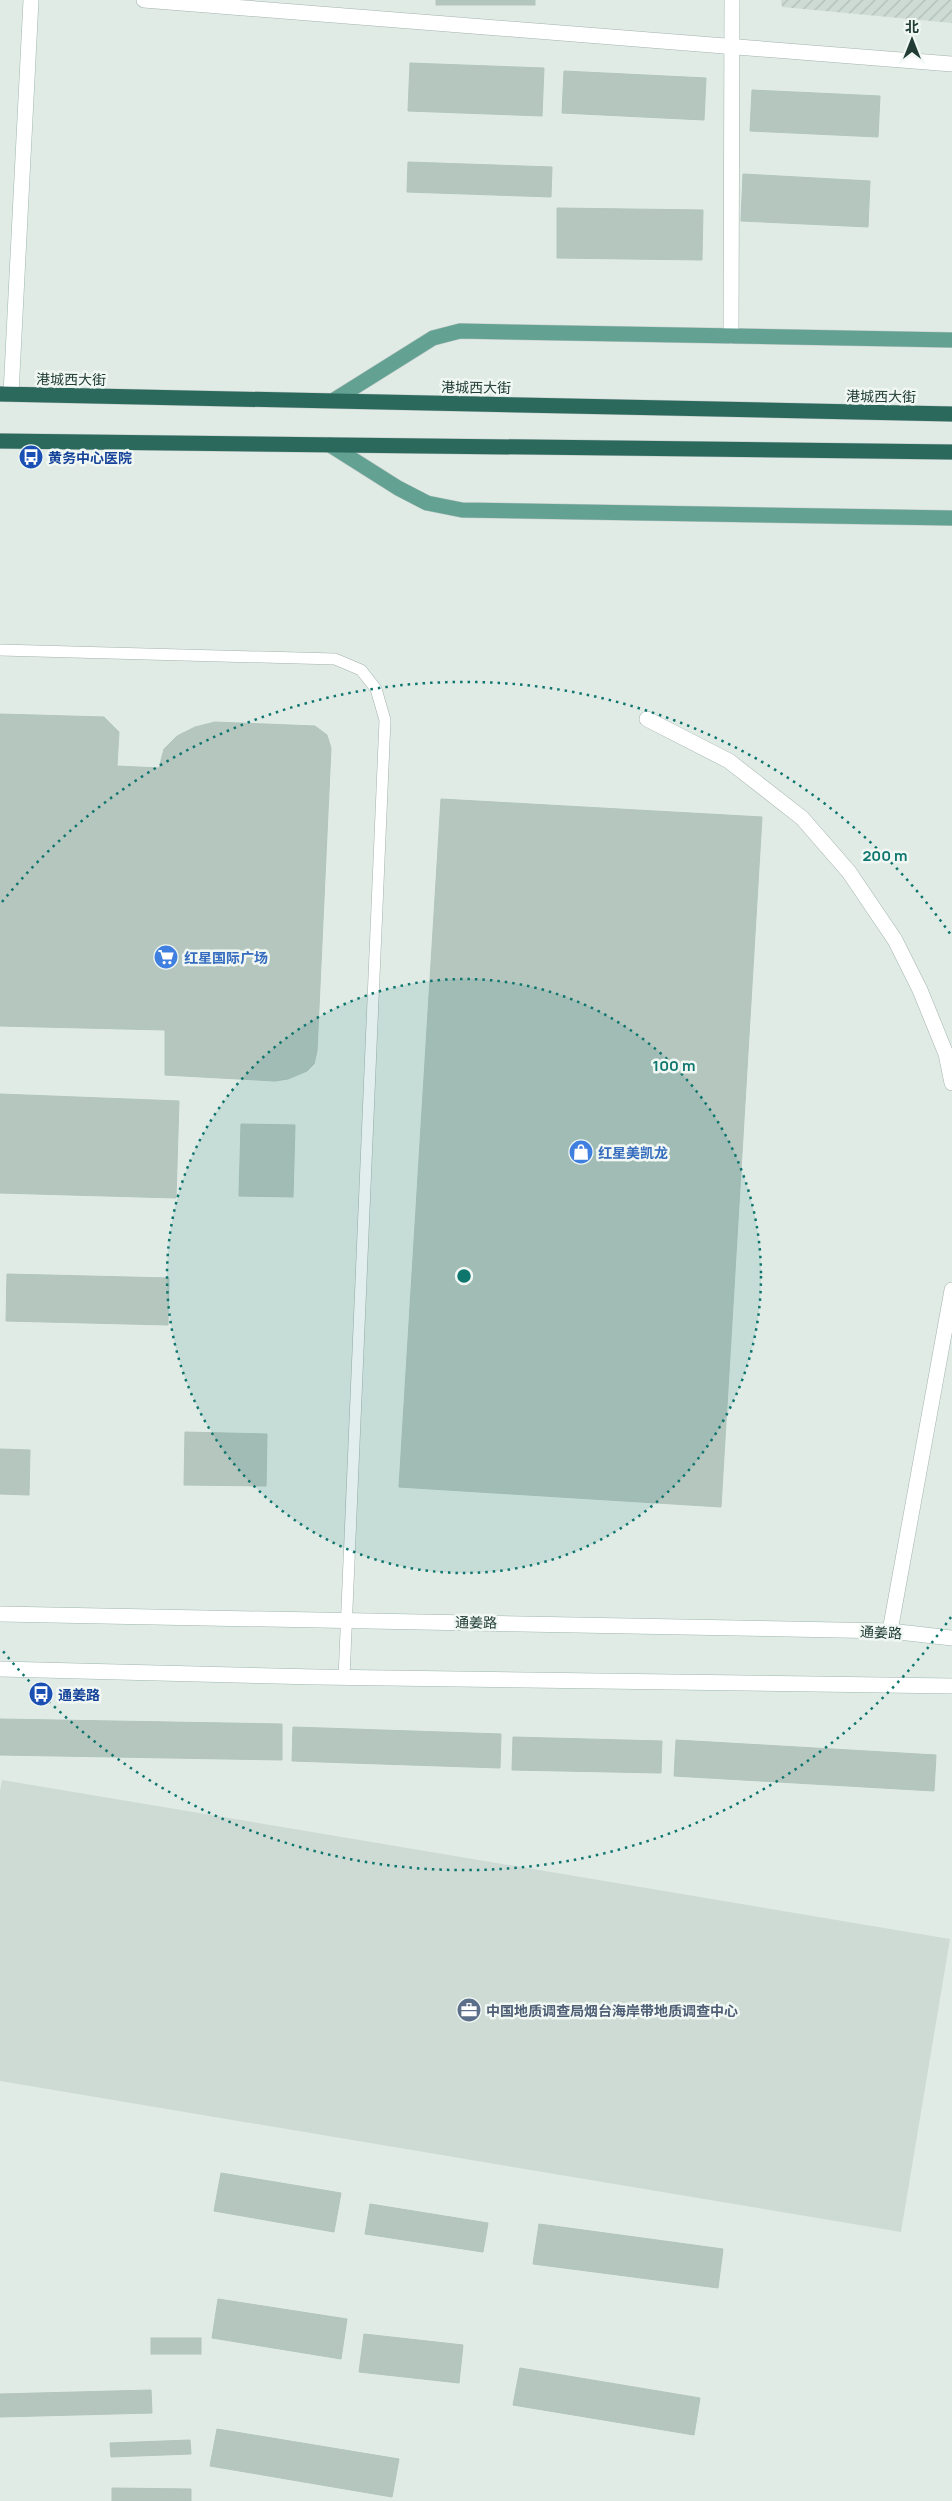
<svg xmlns="http://www.w3.org/2000/svg" width="952" height="2501" font-family="Manrope,'Noto Sans SC',sans-serif">
<style>
.built{fill:#cedbd5}
.industrial{fill:url(#industrial-furrows)}
.building{fill:#b5c6bf;stroke:#b2c5be}
.lines{fill:none;stroke-linecap:round;stroke-linejoin:round}
.lane-casing{stroke:#a3b3ad;stroke-width:12}
.street-casing{stroke:#a3b3ad;stroke-width:16}
.secondary-casing{stroke:#9eb7af;stroke-width:16}
.primary-casing{stroke:#c1c8c6;stroke-width:16}
.highway-casing{stroke:#c1c8c6;stroke-width:16}
.lane{stroke:#fff;stroke-width:11}
.street{stroke:#fff;stroke-width:15}
.secondary{stroke:#fff;stroke-width:15}
.primary{stroke:#63a293;stroke-width:15}
.highway{stroke:#2b695d;stroke-width:15}
.ring{fill:none;stroke:#0f766e;stroke-width:2.5;stroke-dasharray:2.5 5}
.labels{text-anchor:middle;dominant-baseline:central;stroke-width:5;stroke-linejoin:round;paint-order:stroke}
.street-label{font-size:14px;fill:#203c35;stroke:#f1f8f4}
.transit-label{font-size:14px;font-weight:bold;fill:#164399;stroke:#f1f8f4;text-anchor:start}
.shop-label{font-size:14px;font-weight:bold;fill:#366cbe;stroke:#f1f8f4;text-anchor:start}
.service-label{font-size:14px;font-weight:bold;fill:#4e5e75;stroke:#f1f8f4;text-anchor:start}
.centre{fill:#0f766e;stroke:#f1f8f4;stroke-width:2.5}
.ring-label{font-size:15px;text-anchor:middle;font-weight:bold;fill:#0f766e;stroke:#f1f8f4;stroke-width:5;stroke-linejoin:round;paint-order:stroke}
</style>
<defs>
<pattern id="industrial-furrows" width="10" height="10" patternUnits="userSpaceOnUse" patternTransform="scale(1.25)"><rect width="10" height="10" fill="#cedbd5"/><path d="M-1 1l2-2M0 10L10 0M9 11l2-2" fill="none" stroke="#b1bdb7"/></pattern>
</defs>
<rect width="100%" height="100%" fill="#e0ebe6"/>
<!-- built -->
<path class="built" d="M2 1780 950 1939 901 2232 0 2081V1791Z"/>
<!-- industrial -->
<path class="industrial" d="M781 0H952V23L782 7Z"/>
<!-- building -->
<g class="building">
<rect x="436" y="0" width="99" height="5"/>
<path d="M410 63 544 68 542 116 408 111Z"/>
<path d="M564 71 706 78 704 120 562 113Z"/>
<path d="M752 90 880 96 878 137 750 131Z"/>
<path d="M408 162 552 167 551 197 407 192Z"/>
<path d="M743 174 870 181 868 227 741 221Z"/>
<path d="M557 208 703 210 702 260 557 258Z"/>
<path d="M0 714 104 717 119 732 117 766 159 768 164 749 177 736 195 727 215 722 315 726 327 735 331 748 317 1051 314 1064 307 1071 288 1079 275 1081 165 1075V1030L0 1026Z"/>
<path d="M441 799 762 817 721 1507 399 1487Z"/>
<path d="M0 1094 179 1101 176 1198 0 1193Z"/>
<path d="M241 1124 295 1125 293 1197 239 1196Z"/>
<path d="M7 1274 169 1278 168 1325 6 1321Z"/>
<path d="M185 1432 267 1434 266 1486 184 1485Z"/>
<path d="M0 1449 30 1450 29 1495 0 1494Z"/>
<path d="M0 1719 282 1724V1760L0 1755Z"/>
<path d="M293 1727 501 1734 500 1768 292 1761Z"/>
<path d="M513 1737 662 1741 661 1773 512 1770Z"/>
<path d="M676 1740 936 1755 934 1791 674 1776Z"/>
<path d="M221 2173 341 2193 334 2232 214 2211Z"/>
<path d="M370 2204 488 2223 483 2252 365 2234Z"/>
<path d="M539 2224 723 2249 718 2288 533 2264Z"/>
<path d="M218 2299 347 2319 341 2359 212 2338Z"/>
<path d="M364 2334 463 2345 459 2383 359 2372Z"/>
<rect x="151" y="2338" width="50" height="16"/>
<path d="M520 2368 700 2398 694 2435 513 2405Z"/>
<path d="M151 2390 152 2413 0 2417V2394Z"/>
<path d="M217 2429 399 2459 392 2497 210 2466Z"/>
<path d="M190 2440 191 2454 111 2457 110 2443Z"/>
<path d="M112 2488 191 2489V2501H112Z"/>
</g>
<g class="lines">
<defs>
<path id="lane" d="M0 650 335 659 361 670 376 689 385 720 344 1678"/>
<g id="street">
<path d="M144 0 952 64"/>
<path d="M731 336 732 0"/>
<path d="M647 719 729 761 802 818 849 872 895 940 920 990 946 1054 952 1083"/>
<path d="M890 1631 952 1290"/>
</g>
<g id="secondary">
<path d="M11 394 31 0"/>
<path d="M0 1614 890 1631 952 1638"/>
<path d="M0 1669 317 1677 952 1686"/>
</g>
<g id="primary">
<path d="M334 400 433 338 460 331 952 340"/>
<path d="M330 445 398 488 427 503 462 510 952 518"/>
</g>
<g id="highway">
<path d="M0 394 952 414"/>
<path d="M0 441 952 452"/>
</g>
</defs>
<!-- lane casing -->
<use href="#lane" class="lane-casing"/>
<!-- street casing -->
<use href="#street" class="street-casing"/>
<!-- secondary casing -->
<use href="#secondary" class="secondary-casing"/>
<!-- primary casing -->
<use href="#primary" class="primary-casing"/>
<!-- highway casing -->
<use href="#highway" class="highway-casing"/>
<!-- lane -->
<use href="#lane" class="lane"/>
<!-- street -->
<use href="#street" class="street"/>
<!-- secondary -->
<use href="#secondary" class="secondary"/>
<!-- primary -->
<use href="#primary" class="primary"/>
<!-- highway -->
<use href="#highway" class="highway"/>
</g>
<!-- distance rings -->
<circle cx="464" cy="1276" r="297" fill="#0f766e" fill-opacity=".12"/>
<g class="ring">
<circle cx="464" cy="1276" r="297"/>
<path d="M951 1617A595 595 0 0 1 2 1650M2 902A595 595 0 0 1 951 935"/>
</g>
<!-- icons -->
<defs>
<symbol id="bus-disc" viewBox="-11 -11 22 22"><circle r="9.5" fill="#1a4fb4" stroke="#f1f8f4"/><path d="M-5-6H5V4H4V6H2V4H-2V6H-4V4H-5ZM-3.5-4V0h7V-4ZM-3.5 1.2v1.5H-2V1.2ZM2 1.2v1.5H3.5V1.2Z" fill="#fff"/></symbol>
<symbol id="supermarket-disc" viewBox="-11 -11 22 22"><circle r="9.5" fill="#3f7fe0" stroke="#f1f8f4"/><path d="M-6-5.5h2.5l.6 2H6L4.5 2H-2.5L-4.4-4H-6ZM-1.5 3.2a1.3 1.3 0 1 0 .1 0ZM3 3.2a1.3 1.3 0 1 0 .1 0Z" fill="#fff"/></symbol>
<symbol id="shop-disc" viewBox="-11 -11 22 22"><circle r="9.5" fill="#3f7fe0" stroke="#f1f8f4"/><path d="M-5-2.5h2.3a2.7 3.5 0 0 1 5.4 0H5L5.5 6h-11ZM-1.5-2.5h3a1.5 2.3 0 0 0-3 0Z" fill="#fff"/></symbol>
<symbol id="office-disc" viewBox="-11 -11 22 22"><circle r="9.5" fill="#5c6f8a" stroke="#f1f8f4"/><path d="M-6-3h4V-5.5h4V-3h4V5H-6ZM-1-4.5V-3h2v-1.5ZM-6 0V1H6V0Z" fill="#fff"/></symbol>
</defs>
<g fill-rule="evenodd">
<use href="#bus-disc" x="17" y="443" width="28" height="28"/>
<use href="#supermarket-disc" x="152" y="943" width="28" height="28"/>
<use href="#shop-disc" x="567" y="1138" width="28" height="28"/>
<use href="#bus-disc" x="27" y="1680" width="28" height="28"/>
<use href="#office-disc" x="455" y="1996" width="28" height="28"/>
</g>
<g class="labels">
<!-- street labels -->
<g class="street-label">
<text transform="translate(71 379) rotate(1)">港城西大街</text>
<text transform="translate(476 387) rotate(1)">港城西大街</text>
<text transform="translate(881 396) rotate(1)">港城西大街</text>
<text transform="translate(476 1622) rotate(1)">通姜路</text>
<text transform="translate(881 1632) rotate(3)">通姜路</text>
</g>
<!-- transit labels -->
<g class="transit-label">
<text x="48" y="457">黄务中心医院</text>
<text x="58" y="1694">通姜路</text>
</g>
<!-- shop labels -->
<g class="shop-label">
<text x="184" y="957">红星国际广场</text>
<text x="598" y="1152">红星美凯龙</text>
</g>
<!-- service labels -->
<g class="service-label">
<text x="486" y="2010">中国地质调查局烟台海岸带地质调查中心</text>
</g>
</g>
<circle cx="464" cy="1276" r="8" class="centre"/>
<g class="ring-label">
<text x="885" y="861">200 m</text>
<text x="674" y="1071">100 m</text>
</g>
<!-- north arrow -->
<g transform="translate(912 40)" stroke="#f1f8f4" stroke-width="4" paint-order="stroke">
<path d="M0-4L9 19L0 12L-9 19Z" fill="#203c35"/>
<text y="-8" font-size="14" font-weight="bold" text-anchor="middle" fill="#203c35">北</text>
</g>
</svg>
